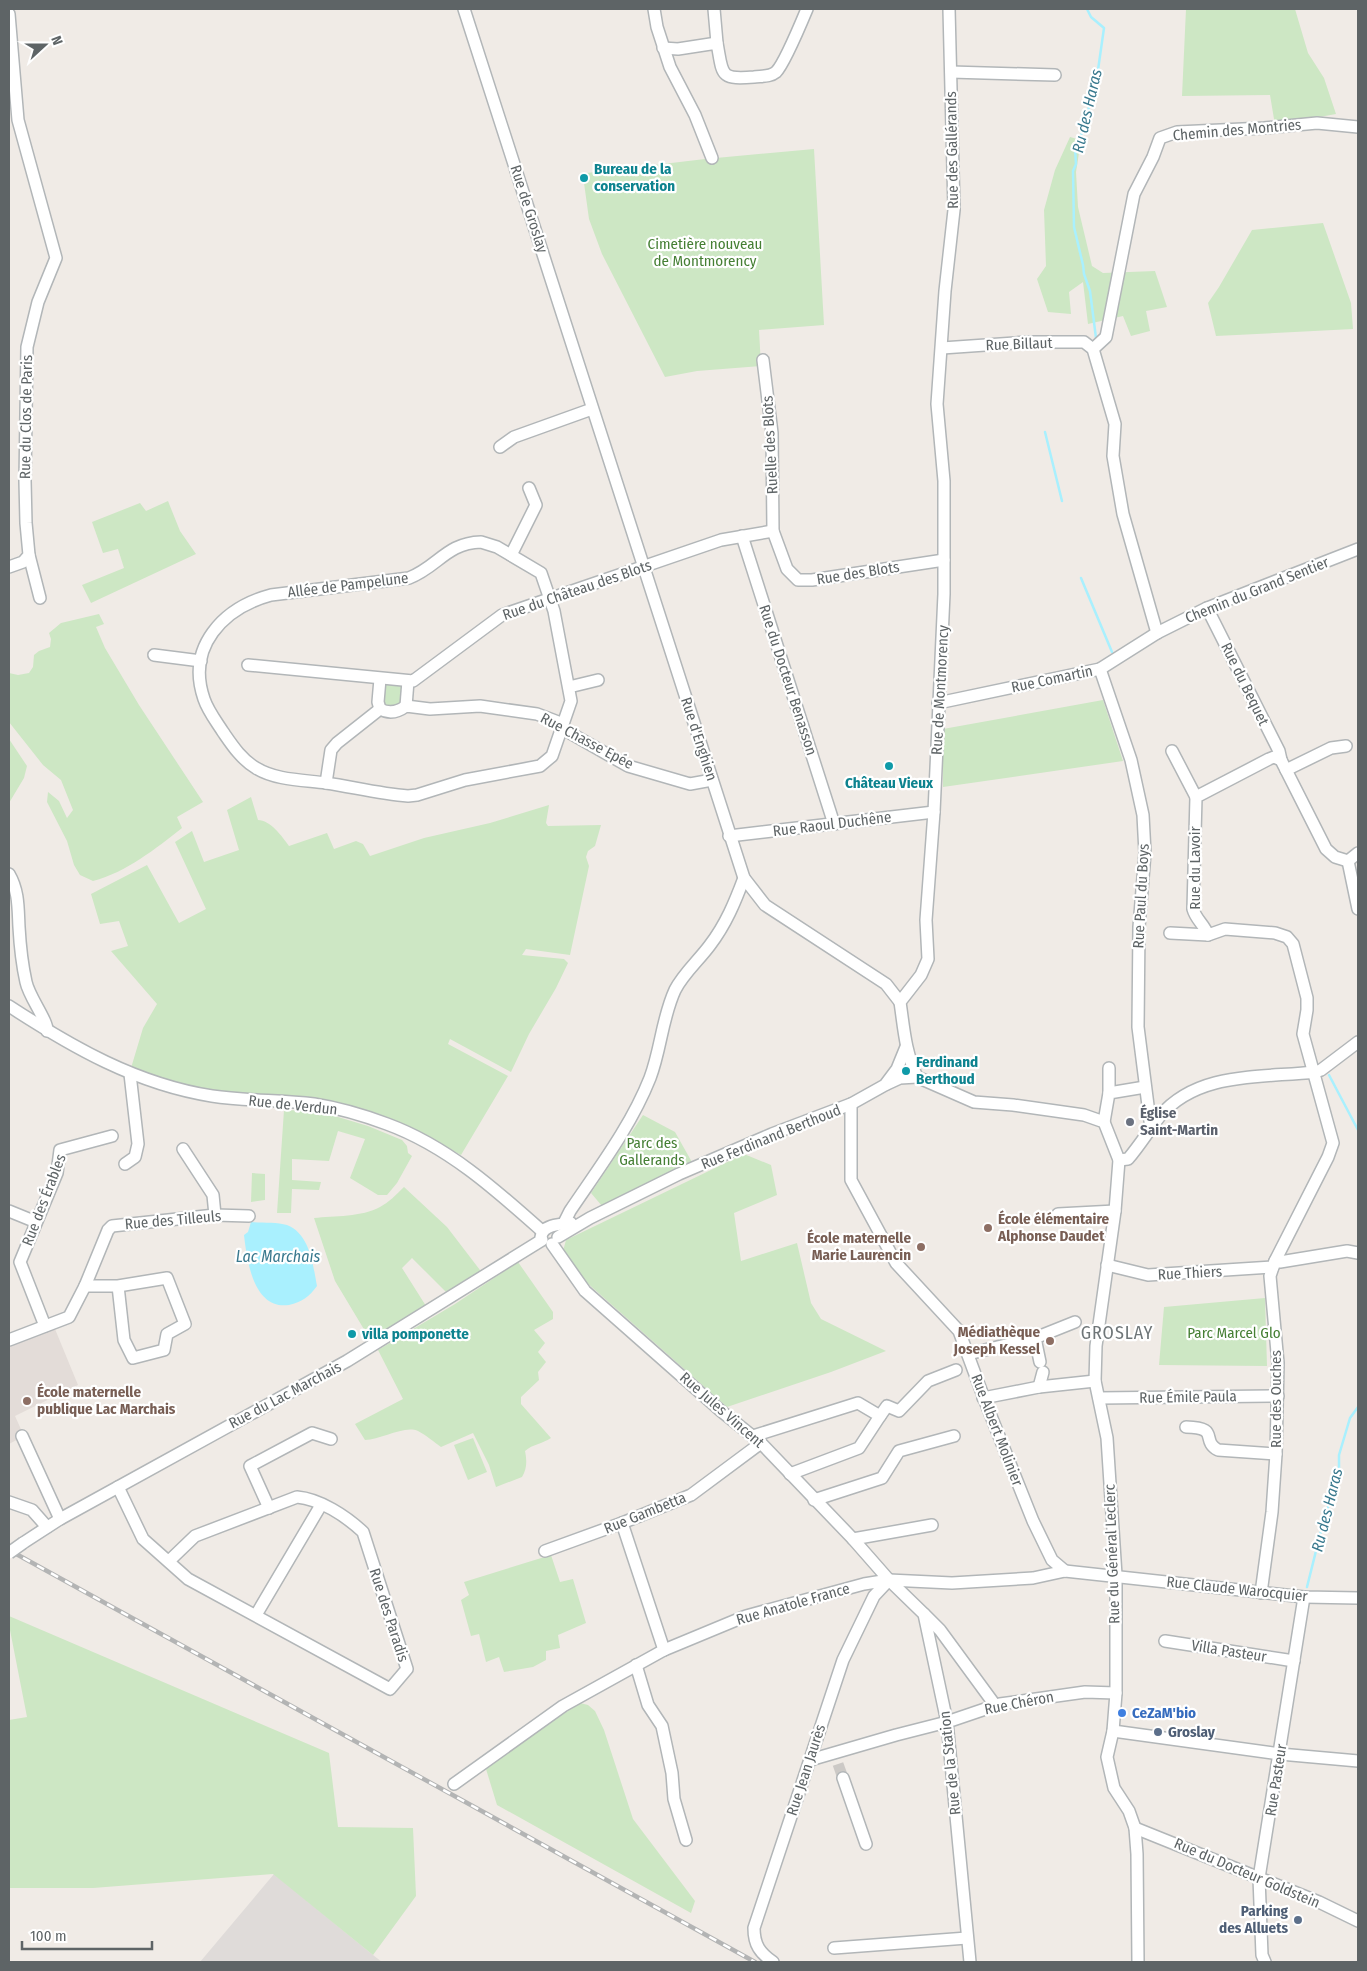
<svg xmlns="http://www.w3.org/2000/svg" width="1367" height="1971" font-family="'Fira Sans Condensed',sans-serif">
<style>
.industrial{fill:#dfdbd9}
.education{fill:#e3dcd8}
.green{fill:#cde7c4}
.water{fill:#a9f0fe}
.lines{fill:none;stroke-linecap:round;stroke-linejoin:round}
.stream{stroke:#a9f0fe;stroke-width:2.5}
.minor-tunnel{stroke:#ccc9c6;stroke-width:11;stroke-dasharray:11 5.5;stroke-linecap:butt}
.minor-casing{stroke:#b2b6b8;stroke-width:14}
.minor{stroke:#fff;stroke-width:11}
.rail-casing{stroke:#b3b4b4;stroke-width:4.5}
.rail{stroke:#fff;stroke-width:2.5;stroke-dasharray:8;stroke-linecap:butt}
.minor-bridge-casing{stroke:#b2b6b8;stroke-width:14;stroke-linecap:butt}
.minor-bridge{stroke:#fff;stroke-width:11}
.culture-dot{fill:#0f9aa8;stroke:#fff;stroke-width:2}
.worship-dot{fill:#6b7280;stroke:#fff;stroke-width:2}
.education-dot{fill:#8d6e63;stroke:#fff;stroke-width:2}
.shop-dot{fill:#3f7fe0;stroke:#fff;stroke-width:2}
.service-dot{fill:#5c6f8a;stroke:#fff;stroke-width:2}
.labels{text-anchor:middle;dominant-baseline:central;stroke-width:4.5;stroke-linejoin:round;paint-order:stroke}
.street-label{font-size:15px;fill:#5e6466;stroke:#fff}
.culture-label{font-size:15px;font-weight:bold;fill:#0d838f;stroke:#fff;text-anchor:start}
.park-label{font-size:15px;fill:#457f34;stroke:#fff}
.worship-label{font-size:15px;font-weight:bold;fill:#5b616d;stroke:#fff;text-anchor:start}
.education-label{font-size:15px;font-weight:bold;fill:#785e54;stroke:#fff;text-anchor:start}
.shop-label{font-size:15px;font-weight:bold;fill:#366cbe;stroke:#fff;text-anchor:start}
.service-label{font-size:15px;font-weight:bold;fill:#4e5e75;stroke:#fff;text-anchor:start}
.water-label{font-size:16px;font-style:italic;fill:#39798e;stroke:#fff}
.quarter-label{font-size:18px;letter-spacing:1px;fill:#6f7678;stroke:#fff}
</style>
<rect width="100%" height="100%" fill="#f0ebe6"/>
<!-- industrial -->
<path class="industrial" d="M274 1874 373 1955 382 1962H200Z"/>
<!-- education -->
<path class="education" d="M55 1329 78 1385 15 1416 24 1436 9 1444V1346Z"/>
<!-- green -->
<g class="green">
<path d="M1186 9H1295L1308 53 1324 78 1336 114 1275 125 1270 95 1182 96Z"/>
<path d="M1070 137 1081 140 1076 172 1078 207 1092 266 1103 273 1155 271 1167 307 1146 311 1150 331 1131 336 1123 316 1088 324 1083 282 1069 292 1071 314 1048 312 1037 279 1046 266 1044 210 1055 170Z"/>
<path d="M814 149 824 325 759 330 761 366 697 371 665 377 602 254 589 219 584 183 588 182 587 173 705 159Z"/>
<path d="M1323 223 1351 303 1353 329 1216 336 1208 303 1219 287 1252 230Z"/>
<path d="M168 501 180 531 196 554 91 603 82 585 124 568 118 549 103 553 92 522 140 503 146 511Z"/>
<path d="M99 614 104 624 96 627 105 648 139 705 203 802 177 817 182 828C155 849 127 872 93 881L80 875 74 865 67 841 47 802 48 792 59 801 67 818 73 810 61 780 43 765 9 722V673L18 675 29 673 33 667 34 655 39 651 50 647 51 639 49 633 61 623Z"/>
<path d="M388 682 399 683 404 689 402 703 397 708 386 707 382 703 383 687Z"/>
<path d="M1103 700 1123 761 943 787V729Z"/>
<path d="M9 739 27 766 24 778 9 803Z"/>
<path d="M251 797 258 820C270 820 282 836 289 846L327 833 334 849 356 841 363 844 370 856 424 838 490 823 549 805 546 823 548 826 601 825 595 846 588 851 586 857 589 866 570 955 526 949 522 955 564 959 568 963 556 988 529 1034 511 1072 450 1039 448 1044 508 1076 461 1155 405 1125 359 1110 218 1092 178 1084 131 1068 143 1028 157 1004 111 951 128 946 119 921 100 924 91 894 147 865 179 923 206 909 175 842 192 831 204 862 239 850 227 810Z"/>
<path d="M284 1110 318 1111 368 1126 402 1140 407 1146 408 1153 412 1156 397 1183 387 1195H378L350 1178 365 1139 338 1131 329 1161 292 1159V1180L321 1182 319 1190 292 1189 291 1213H277Z"/>
<path d="M643 1115 675 1132 693 1164 602 1206 591 1193Z"/>
<path d="M744 1154 771 1165 777 1195 734 1213 741 1261 797 1243 811 1303 821 1319 886 1351 831 1372 727 1407 586 1282 563 1251 566 1240Z"/>
<path d="M252 1173 265 1174V1200L251 1202Z"/>
<path d="M404 1187 447 1227 483 1274 448 1294 412 1258 402 1268 426 1306 371 1341 335 1281 314 1218C334 1216 362 1217 380 1207 389 1202 396 1195 404 1187Z"/>
<path d="M518 1262 553 1312V1319L534 1330 545 1343 538 1352 546 1362 538 1372 539 1380 521 1397V1404L551 1438C542 1444 533 1444 525 1451 527 1461 527 1469 522 1477L496 1487 489 1465 473 1433 441 1447C434 1442 426 1435 418 1431 404 1425 381 1440 365 1440L355 1424 403 1399 378 1350 455 1304Z"/>
<path d="M1265 1298 1267 1366 1159 1365 1164 1307Z"/>
<path d="M473 1438 487 1472 468 1480 454 1445Z"/>
<path d="M551 1555 560 1582 573 1579 586 1623 558 1635 560 1648 546 1651V1660L533 1667 504 1672 499 1657 486 1662 479 1634 471 1636 461 1600 469 1595 464 1582Z"/>
<path d="M9 1616 329 1753 338 1827 413 1828 416 1896 373 1955 273 1874 93 1888H9V1720L27 1717 9 1625Z"/>
<path d="M580 1703 588 1705 595 1711 604 1730 633 1819 695 1901 691 1913 497 1805 486 1769 536 1732Z"/>
</g>
<!-- water -->
<path class="water" d="M251 1222C262 1223 277 1222 287 1225 310 1234 313 1265 317 1286 309 1297 302 1302 289 1305 253 1310 247 1260 244 1235L248 1232Z"/>
<g class="lines">
<!-- stream -->
<g class="stream">
<path d="M1087 9 1091 17 1104 28 1095 91 1089 103 1088 120 1075 148 1076 164 1073 171 1074 227 1083 265 1084 274 1090 291 1096 338"/>
<path d="M1045 432 1062 501"/>
<path d="M1081 578 1112 652"/>
<path d="M1329 1075 1358 1130"/>
<path d="M1307 1587 1323 1523 1339 1472V1455L1350 1418 1358 1407"/>
</g>
<!-- minor-tunnel -->
<path class="minor-tunnel" d="M838 1764 843 1778"/>
<defs>
<g id="minor">
<path d="M464 9 744 878 765 905 886 984 900 1002"/>
<path d="M654 9 657 27 670 67 695 115 712 158"/>
<path d="M714 9 717 43"/>
<path d="M949 9 954 210 945 291 937 404 944 481V594L934 812 926 920 928 959 921 975 900 1002C904 1029 905 1051 917 1077L974 1102 1013 1105 1084 1115 1104 1122 1119 1160 1115 1211 1096 1346 1095 1381 1107 1438 1116 1575V1693L1113 1731 1107 1757 1114 1788 1129 1811 1135 1828 1137 1854 1138 1962"/>
<path d="M9 14 18 120 56 258 38 302 27 347 25 481 26 523 29 555 23 562 9 567"/>
<path d="M663 48 678 49 717 43C723 75 719 80 754 77 762 76 770 77 776 72 784 64 802 21 807 9"/>
<path d="M951 72 1055 75"/>
<path d="M942 348 1028 342H1084L1093 349 1115 424 1113 456 1123 514 1157 633"/>
<path d="M1093 349 1106 337 1134 194 1153 157 1160 138 1177 132 1264 128 1317 123 1358 127"/>
<path d="M763 360 772 433 773 531 787 569 798 580H812L944 560"/>
<path d="M500 447 514 437 592 409"/>
<path d="M742 536 834 824"/>
<path d="M481 542 497 547 541 573 554 611 571 701 552 756 540 766 465 780 417 795 408 796C380 794 353 787 326 783 303 780 275 780 256 768 241 759 232 745 223 732 216 721 208 711 204 699 186 647 223 608 271 595L409 578C438 567 446 543 481 542Z"/>
<path d="M29 555 40 598"/>
<path d="M511 555 536 505 529 488"/>
<path d="M1207 608 1279 751 1281 760"/>
<path d="M154 655 201 661"/>
<path d="M248 665 413 681 502 615 721 540 773 531"/>
<path d="M1100 669 1131 760 1143 815 1145 853 1139 927 1138 1027 1151 1129"/>
<path d="M380 679 378 702 380 709"/>
<path d="M569 687 598 680"/>
<path d="M938 703 1100 669 1157 633 1207 608 1358 549"/>
<path d="M406 706 408 681"/>
<path d="M1172 751 1196 797"/>
<path d="M1286 770 1331 748 1346 746"/>
<path d="M326 783 331 750 337 743 380 709C389 714 398 712 406 706L430 709 480 706 537 714 558 722 563 729 628 766 690 784 712 780"/>
<path d="M729 836 934 812"/>
<path d="M1348 861 1358 909"/>
<path d="M1348 861 1358 853"/>
<path d="M9 874C19 891 18 909 19 927 20 945 22 964 26 982 29 997 48 1021 47 1031"/>
<path d="M1170 933 1208 935"/>
<path d="M9 1006C72 1047 136 1084 212 1096 246 1101 280 1100 314 1104 339 1108 363 1115 387 1124 447 1146 495 1189 542 1231"/>
<path d="M1109 1068V1093"/>
<path d="M887 1084 900 1078 917 1077"/>
<path d="M851 1104V1180L896 1263 959 1331 985 1401 1033 1521 1052 1560 1065 1571"/>
<path d="M1104 1122 1109 1093 1145 1087"/>
<path d="M183 1149 213 1195 215 1215"/>
<path d="M1119 1160 1128 1159C1140 1145 1149 1130 1160 1116 1198 1071 1262 1078 1315 1072L1321 1070 1358 1042"/>
<path d="M125 1164 135 1157 138 1144 130 1074"/>
<path d="M9 1211 36 1222"/>
<path d="M1058 1214 1115 1211"/>
<path d="M564 1223 570 1211C599 1168 631 1126 650 1078 661 1049 662 1018 675 990 683 974 699 960 710 945 726 924 735 902 744 878"/>
<path d="M541 1237C542 1225 560 1224 571 1223"/>
<path d="M558 1237 590 1218 679 1174 772 1134 851 1104 885 1085 897 1069 906 1047"/>
<path d="M552 1244 585 1291 721 1411 761 1443 853 1539 889 1580 924 1614 947 1722 970 1962"/>
<path d="M1275 1261 1280 1262 1347 1251 1358 1253"/>
<path d="M1107 1265 1148 1275 1273 1267"/>
<path d="M85 1286H118L167 1278 185 1324 167 1334 164 1350 133 1358 124 1340 118 1286"/>
<path d="M45 1326 20 1262 57 1173 60 1150 112 1136"/>
<path d="M1035 1338 1040 1362"/>
<path d="M9 1340 69 1317 85 1286 108 1230 112 1226 215 1215 249 1216"/>
<path d="M968 1354 1035 1338 1075 1322"/>
<path d="M1039 1387 1043 1372"/>
<path d="M983 1398 1039 1387 1095 1381"/>
<path d="M1099 1398 1278 1396"/>
<path d="M880 1416 887 1406 899 1411 928 1381 956 1370"/>
<path d="M1186 1427C1221 1428 1200 1440 1218 1450L1276 1454"/>
<path d="M22 1436 60 1519"/>
<path d="M753 1436 858 1403 880 1416 859 1448 790 1474"/>
<path d="M118 1487 143 1539 188 1579 390 1689 407 1669 363 1532C346 1516 320 1499 297 1497L195 1536 169 1561"/>
<path d="M814 1500 882 1478 899 1451 954 1436"/>
<path d="M9 1502 32 1510 47 1527"/>
<path d="M269 1508 250 1466 312 1433 331 1439"/>
<path d="M622 1523 664 1650"/>
<path d="M853 1539 932 1525"/>
<path d="M23 1543 60 1519 347 1361 542 1240"/>
<path d="M545 1551 622 1523 691 1495 761 1443"/>
<path d="M1261 1593 1272 1512 1276 1454 1278 1363 1270 1276 1275 1261 1328 1157 1333 1143 1303 1034 1307 1010V998L1293 944 1287 937 1275 933 1225 929 1208 935C1204 924 1196 920 1193 909L1196 797 1269 759 1274 757 1281 760 1326 849 1335 857 1348 861"/>
<path d="M924 1614 940 1630 995 1705"/>
<path d="M256 1615 321 1505"/>
<path d="M1165 1641 1294 1661"/>
<path d="M636 1665 648 1705 662 1726 672 1773 674 1799 686 1840"/>
<path d="M1113 1731 1280 1754 1358 1761"/>
<path d="M810 1760 896 1735 947 1722 1000 1704 1085 1692 1116 1693"/>
<path d="M843 1778 866 1844"/>
<path d="M454 1784 563 1706 664 1650 746 1616 864 1584 889 1580 952 1583 1033 1578 1065 1571 1304 1597 1358 1598"/>
<path d="M1135 1828 1319 1902 1358 1921"/>
<path d="M834 1948 967 1938"/>
<path d="M773 1962C760 1953 754 1945 754 1928L843 1660 874 1596 889 1580"/>
<path d="M1265 1962 1262 1955 1259 1878 1304 1597"/>
</g>
</defs>
<!-- minor casing -->
<use href="#minor" class="minor-casing"/>
<!-- minor -->
<use href="#minor" class="minor"/>
<defs>
<path id="rail" d="M9 1550 755 1962"/>
</defs>
<!-- rail casing -->
<use href="#rail" class="rail-casing"/>
<!-- rail -->
<use href="#rail" class="rail"/>
<defs>
<path id="minor-bridge" d="M9 1553 23 1543"/>
</defs>
<!-- minor-bridge casing -->
<use href="#minor-bridge" class="minor-bridge-casing"/>
<!-- minor-bridge -->
<use href="#minor-bridge" class="minor-bridge"/>
</g>
<!-- markers -->
<g class="culture-dot">
<circle cx="584" cy="178" r="5"/>
<circle cx="889" cy="766" r="5"/>
<circle cx="906" cy="1071" r="5"/>
<circle cx="352" cy="1334" r="5"/>
</g>
<circle class="worship-dot" cx="1130" cy="1122" r="5"/>
<g class="education-dot">
<circle cx="988" cy="1228" r="5"/>
<circle cx="921" cy="1247" r="5"/>
<circle cx="1050" cy="1341" r="5"/>
<circle cx="27" cy="1401" r="5"/>
</g>
<circle class="shop-dot" cx="1122" cy="1713" r="5"/>
<g class="service-dot">
<circle cx="1158" cy="1732" r="5"/>
<circle cx="1298" cy="1920" r="5"/>
</g>
<g class="labels">
<!-- street labels -->
<g class="street-label">
<text transform="translate(1237 130) rotate(-5)">Chemin des Montries</text>
<text transform="translate(952 150) rotate(-91)">Rue des Gallérands</text>
<text transform="translate(529 209) rotate(72)">Rue de Groslay</text>
<text transform="translate(1019 344) rotate(-2)">Rue Billaut</text>
<text transform="translate(26 417) rotate(-89)">Rue du Clos de Paris</text>
<text transform="translate(770 445) rotate(-93)">Ruelle des Blots</text>
<text transform="translate(858 573) rotate(-9)">Rue des Blots</text>
<text transform="translate(348 585) rotate(-7)">Allée de Pampelune</text>
<text transform="translate(577 590) rotate(-19)">Rue du Château des Blots</text>
<text transform="translate(1257 590) rotate(-22)">Chemin du Grand Sentier</text>
<text transform="translate(1052 679) rotate(-12)">Rue Comartin</text>
<text transform="translate(788 680) rotate(72)">Rue du Docteur Benasson</text>
<text transform="translate(1245 684) rotate(64)">Rue du Bequet</text>
<text transform="translate(940 690) rotate(-87)">Rue de Montmorency</text>
<text transform="translate(699 739) rotate(72)">Rue d'Enghien</text>
<text transform="translate(587 741) rotate(28)">Rue Chasse Epée</text>
<text transform="translate(832 824) rotate(-7)">Rue Raoul Duchêne</text>
<text transform="translate(1195 868) rotate(-90)">Rue du Lavoir</text>
<text transform="translate(1141 896) rotate(-87)">Rue Paul du Boys</text>
<text transform="translate(293 1105) rotate(6)">Rue de Verdun</text>
<text transform="translate(771 1137) rotate(-22)">Rue Ferdinand Berthoud</text>
<text transform="translate(44 1200) rotate(-69)">Rue des Érables</text>
<text transform="translate(173 1220) rotate(-5)">Rue des Tilleuls</text>
<text transform="translate(1190 1273) rotate(-3)">Rue Thiers</text>
<text transform="translate(285 1395) rotate(-28)">Rue du Lac Marchais</text>
<text transform="translate(1188 1397) rotate(-1)">Rue Émile Paula</text>
<text transform="translate(1276 1399) rotate(-90)">Rue des Ouches</text>
<text transform="translate(722 1410) rotate(41)">Rue Jules Vincent</text>
<text transform="translate(997 1430) rotate(69)">Rue Albert Molinier</text>
<text transform="translate(645 1513) rotate(-22)">Rue Gambetta</text>
<text transform="translate(1112 1554) rotate(-92)">Rue du Général Leclerc</text>
<text transform="translate(1237 1589) rotate(6)">Rue Claude Warocquier</text>
<text transform="translate(793 1604) rotate(-16)">Rue Anatole France</text>
<text transform="translate(389 1615) rotate(72)">Rue des Paradis</text>
<text transform="translate(1229 1651) rotate(9)">Villa Pasteur</text>
<text transform="translate(1019 1703) rotate(-11)">Rue Chéron</text>
<text transform="translate(950 1763) rotate(-96)">Rue de la Station</text>
<text transform="translate(806 1770) rotate(-72)">Rue Jean Jaurès</text>
<text transform="translate(1276 1780) rotate(-81)">Rue Pasteur</text>
<text transform="translate(1247 1873) rotate(23)">Rue du Docteur Goldstein</text>
</g>
<!-- culture labels -->
<g class="culture-label">
<text x="594" y="169">Bureau de la<tspan x="594" dy="17">conservation</tspan></text>
<text x="889" y="783" text-anchor="middle">Château Vieux</text>
<text x="916" y="1062">Ferdinand<tspan x="916" dy="17">Berthoud</tspan></text>
<text x="362" y="1334">villa pomponette</text>
</g>
<!-- park labels -->
<g class="park-label">
<text x="705" y="244">Cimetière nouveau<tspan x="705" dy="17">de Montmorency</tspan></text>
<text x="652" y="1143">Parc des<tspan x="652" dy="17">Gallerands</tspan></text>
<text x="1234" y="1333">Parc Marcel Glo</text>
</g>
<!-- worship labels -->
<g class="worship-label">
<text x="1140" y="1113">Église<tspan x="1140" dy="17">Saint-Martin</tspan></text>
</g>
<!-- education labels -->
<g class="education-label">
<text x="998" y="1219">École élémentaire<tspan x="998" dy="17">Alphonse Daudet</tspan></text>
<text x="911" y="1238" text-anchor="end">École maternelle<tspan x="911" dy="17">Marie Laurencin</tspan></text>
<text x="1040" y="1332" text-anchor="end">Médiathèque<tspan x="1040" dy="17">Joseph Kessel</tspan></text>
<text x="37" y="1392">École maternelle<tspan x="37" dy="17">publique Lac Marchais</tspan></text>
</g>
<!-- shop labels -->
<g class="shop-label">
<text x="1132" y="1713">CeZaM'bio</text>
</g>
<!-- service labels -->
<g class="service-label">
<text x="1168" y="1732">Groslay</text>
<text x="1288" y="1911" text-anchor="end">Parking<tspan x="1288" dy="17">des Alluets</tspan></text>
</g>
<!-- water labels -->
<g class="water-label">
<text transform="translate(1087 111) rotate(-77)">Ru des Haras</text>
<text x="278" y="1256">Lac Marchais</text>
<text transform="translate(1327 1510) rotate(-76)">Ru des Haras</text>
</g>
<!-- quarter labels -->
<g class="quarter-label">
<text x="1117" y="1333">GROSLAY</text>
</g>
</g>
<!-- border -->
<rect width="1367" height="1971" fill="none" stroke="#5e6466" stroke-width="20"/>
<!-- north arrow -->
<g transform="translate(45 45) rotate(69)" stroke="#ffffff" stroke-width="4" paint-order="stroke">
<path d="M0-4L9 19L0 12L-9 19Z" fill="#5e6466"/>
<text y="-8" font-size="14" font-weight="bold" text-anchor="middle" fill="#5e6466">N</text>
</g>
<!-- scale -->
<path d="M22 1941v8h130v-8" fill="none" stroke="#5e6466" stroke-width="2.5"/>
<text x="30" y="1941" font-size="15" fill="#5e6466" stroke="#ffffff" stroke-width="4" paint-order="stroke">100 m</text>
</svg>
